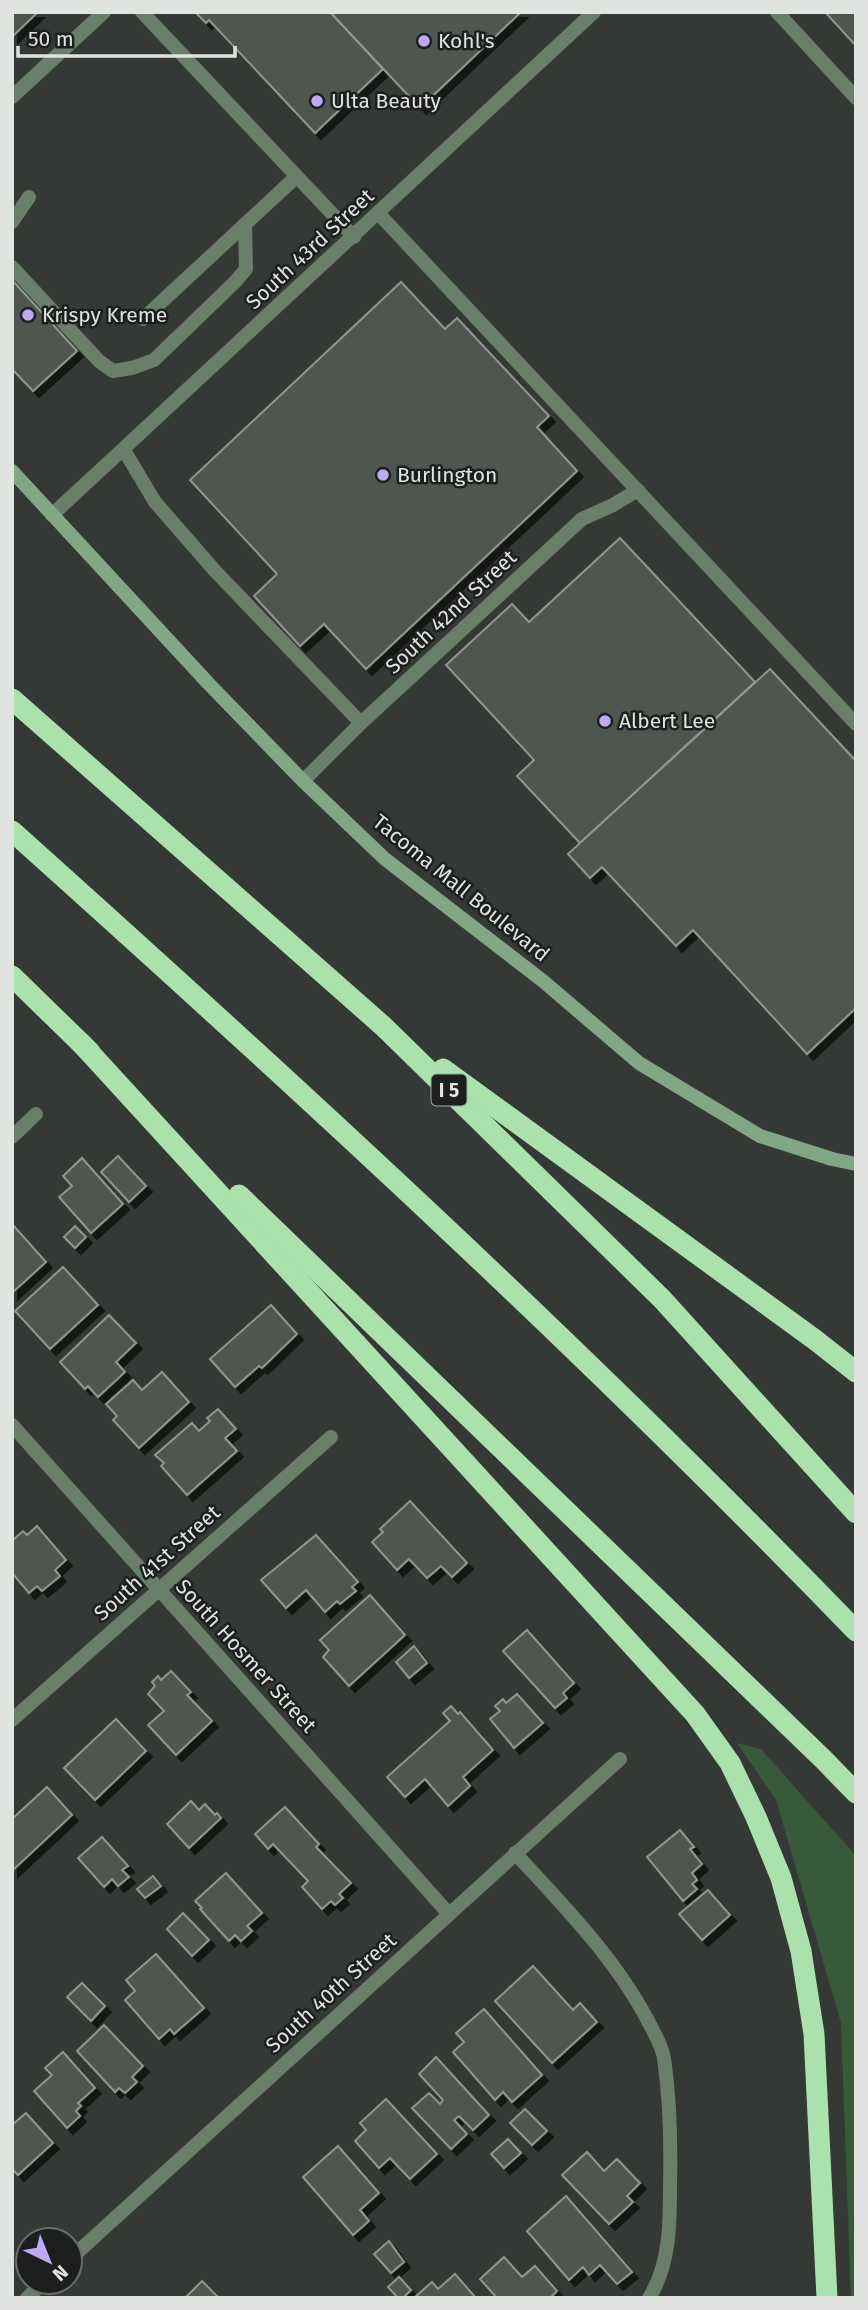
<svg xmlns="http://www.w3.org/2000/svg" width="868" height="2310" font-family="'Fira Sans',sans-serif">
<style>
.green{fill:#38593a}
.building{fill:#4f544f;stroke:#919691;stroke-width:2;filter:url(#shadow)}
.lines{fill:none;stroke-linecap:round;stroke-linejoin:round}
.lane{stroke:#697f6a;stroke-width:14}
.street{stroke:#697f6a;stroke-width:14}
.secondary{stroke:#83a685;stroke-width:14}
.highway{stroke:#aae1ad;stroke-width:21}
.poi-dot{fill:#bea9f5;stroke:#1d1f1e;stroke-width:2.5}
.labels{text-anchor:middle;dominant-baseline:central;stroke-width:5;stroke-linejoin:round;paint-order:stroke}
.shield{fill:#1d1f1e;stroke:#a6a8a6;stroke-width:2}
.shield-label{font-size:19px;font-weight:bold;fill:#e0e3e0}
.poi-label{font-size:21px;fill:#e0e3e0;stroke:#1d1f1e;text-anchor:start}
.street-label{font-size:21px;fill:#e0e3e0;stroke:#1d1f1e}
</style>
<defs>
<filter id="shadow"><feDropShadow dx="6" dy="6" stdDeviation="0" flood-color="#0009"/></filter>
</defs>
<rect width="100%" height="100%" fill="#353935"/>
<!-- green -->
<path class="green" d="M737 1743 761 1749 856 1856V2298H851L841 2023 776 1800Z"/>
<!-- building -->
<g class="building">
<path d="M12 12H38L12 37Z"/>
<path d="M195 12H330L383 69 315 133 209 20 206 23Z"/>
<path d="M330 12H521L420 108Z"/>
<path d="M825 12H856V46Z"/>
<path d="M12 280 77 351 33 391 12 369Z"/>
<path d="M401 282 445 329 457 318 549 416 537 427 577 471 366 669 324 624 300 646 254 596 277 574 190 480Z"/>
<path d="M620 538 755 682 580 843 517 776 534 760 446 665 512 604 529 622Z"/>
<path d="M770 669 856 761V1008L807 1054 693 930 676 946 602 867 590 878 568 854Z"/>
<path d="M118 1156 146 1186 129 1202 101 1172Z"/>
<path d="M82 1158 123 1204 91 1233 59 1197 72 1186 63 1176Z"/>
<path d="M12 1224 46 1262 12 1293Z"/>
<path d="M75 1226 86 1237 75 1248 64 1237Z"/>
<path d="M63 1267 98 1305 50 1349 15 1311Z"/>
<path d="M271 1305 297 1334 262 1368 259 1366 235 1387 210 1359Z"/>
<path d="M109 1315 136 1343 116 1362 125 1372 98 1397 88 1386 85 1389 60 1362Z"/>
<path d="M162 1372 189 1402 139 1448 113 1420 117 1416 106 1404 133 1380 142 1390Z"/>
<path d="M218 1409 236 1429 225 1438 237 1451 187 1495 161 1466 164 1463 155 1455 192 1423 199 1431 210 1421 207 1418Z"/>
<path d="M410 1501 467 1563 452 1577 441 1566 427 1578 409 1559 397 1570 372 1542 383 1532 380 1529Z"/>
<path d="M37 1526 66 1560 55 1570 60 1576 42 1591 37 1586 29 1593 12 1573V1538L14 1539 23 1531 27 1535Z"/>
<path d="M316 1535 358 1582 352 1587 356 1591 340 1604 337 1601 325 1612 306 1590 286 1608 261 1580Z"/>
<path d="M370 1595 405 1635 349 1686 323 1657 329 1650 320 1640Z"/>
<path d="M527 1630 574 1683 563 1693 567 1698 555 1708 503 1651Z"/>
<path d="M414 1646 427 1663 409 1678 396 1662Z"/>
<path d="M171 1671 191 1692 187 1695 212 1721 176 1755 148 1725 164 1711 148 1694 155 1686 152 1682 158 1676 161 1680Z"/>
<path d="M517 1694 543 1723 514 1748 490 1719 500 1711 495 1706 503 1699 506 1703Z"/>
<path d="M451 1706 458 1714 460 1712 493 1750 463 1777 470 1786 448 1806 425 1779 405 1797 387 1777 450 1721 443 1713Z"/>
<path d="M116 1719 146 1751 95 1800 64 1768Z"/>
<path d="M47 1787 72 1815 12 1871V1819Z"/>
<path d="M191 1801 199 1810 205 1804 215 1815 217 1813 221 1818 189 1848 167 1824Z"/>
<path d="M285 1807 319 1844 316 1847 351 1883 339 1894 343 1898 335 1905 331 1901 322 1909 302 1887 308 1881 273 1844 268 1849 255 1834Z"/>
<path d="M680 1830 694 1847 690 1849 702 1864 692 1873 697 1880 692 1884 697 1889 683 1901 647 1857Z"/>
<path d="M102 1837 128 1866 122 1870 129 1877 118 1886 112 1879 104 1887 78 1858Z"/>
<path d="M226 1873 262 1913 247 1926 252 1931 241 1941 235 1935 229 1941 200 1909 202 1908 195 1901Z"/>
<path d="M153 1876 161 1886 145 1898 137 1889Z"/>
<path d="M708 1890 730 1915 702 1940 679 1914Z"/>
<path d="M183 1913 209 1940 192 1956 167 1929Z"/>
<path d="M156 1954 204 2008 174 2034 170 2029 159 2039 125 2000 135 1991 126 1980Z"/>
<path d="M533 1966 573 2010 580 2003 597 2022 552 2063 495 2001Z"/>
<path d="M82 1983 105 2006 91 2021 67 1997Z"/>
<path d="M484 2009 542 2075 512 2102 503 2092 495 2100 453 2052 464 2042 456 2033Z"/>
<path d="M104 2025 143 2066 132 2077 137 2082 125 2093 119 2088 115 2092 77 2051Z"/>
<path d="M63 2052 95 2088 78 2103 81 2106 76 2111 80 2116 67 2128 34 2091 52 2075 45 2068Z"/>
<path d="M436 2057 489 2115 473 2130 459 2116 454 2120 467 2134 451 2149 412 2108 429 2093 440 2104 443 2100 419 2074Z"/>
<path d="M386 2099 437 2154 410 2179 390 2158 379 2168 355 2141 366 2130 360 2123Z"/>
<path d="M525 2109 547 2131 532 2145 510 2123Z"/>
<path d="M26 2113 53 2143 18 2175 12 2169V2125Z"/>
<path d="M508 2139 521 2153 504 2168 491 2154Z"/>
<path d="M338 2146 379 2193 360 2210 369 2221 353 2235 303 2177Z"/>
<path d="M587 2152 604 2171 617 2159 640 2183 627 2196 633 2202 609 2224 562 2175Z"/>
<path d="M566 2196 632 2272 617 2284 600 2265 589 2275 583 2267 569 2280 527 2231Z"/>
<path d="M389 2241 404 2262 391 2273 374 2254Z"/>
<path d="M504 2257 522 2277 535 2266 557 2291 550 2298H497L480 2279Z"/>
<path d="M455 2274 476 2298H414L432 2282 438 2289Z"/>
<path d="M399 2277 411 2290 403 2298H398L388 2287Z"/>
<path d="M202 2281 219 2298H185Z"/>
</g>
<g class="lines">
<!-- lane -->
<g class="lane">
<path d="M142 12 354 237"/>
<path d="M777 12 856 98"/>
<path d="M12 97 104 12"/>
<path d="M379 214 856 724"/>
<path d="M12 222 29 197"/>
<path d="M12 267 99 361 113 371 132 368 154 360 235 282 246 269 245 224"/>
<path d="M143 319 296 177"/>
<path d="M124 450 155 502 216 572 361 723"/>
<path d="M52 515 594 12"/>
<path d="M303 781 361 723 582 519 613 505 638 490"/>
</g>
<!-- street -->
<g class="street">
<path d="M12 1137 36 1114"/>
<path d="M12 1425 449 1914"/>
<path d="M12 1720 331 1437"/>
<path d="M515 1853C563 1905 614 1957 647 2019 653 2031 662 2045 664 2058 670 2100 671 2143 670 2185 670 2223 670 2265 649 2298"/>
<path d="M70 2259 620 1759"/>
<path d="M27 2298 44 2282"/>
</g>
<!-- secondary -->
<path class="secondary" d="M12 471 208 683 303 781 385 859 543 981 639 1063 760 1136 832 1159 856 1164"/>
<!-- highway -->
<g class="highway">
<path d="M12 699 383 1026 662 1299 856 1513"/>
<path d="M12 831C301 1090 586 1352 856 1631"/>
<path d="M12 976 90 1052"/>
<path d="M80 1042 695 1714 730 1763 756 1817 781 1878 801 1951 814 2034 827 2298"/>
<path d="M443 1069 814 1339 856 1372"/>
<path d="M239 1195 824 1760 856 1793"/>
</g>
</g>
<!-- markers -->
<g class="poi-dot">
<circle cx="424" cy="41" r="7"/>
<circle cx="317" cy="101" r="7"/>
<circle cx="28" cy="315" r="7"/>
<circle cx="383" cy="475" r="7"/>
<circle cx="605" cy="721" r="7"/>
</g>
<g class="labels">
<!-- shield labels -->
<rect class="shield" x="431.5" y="1074.5" width="35" height="31" rx="5"/>
<g class="shield-label">
<text x="449" y="1090">I 5</text>
</g>
<!-- poi labels -->
<g class="poi-label">
<text x="438" y="41">Kohl's</text>
<text x="331" y="101">Ulta Beauty</text>
<text x="42" y="315">Krispy Kreme</text>
<text x="397" y="475">Burlington</text>
<text x="619" y="721">Albert Lee</text>
</g>
<!-- street labels -->
<g class="street-label">
<text transform="translate(310 249) rotate(-43)">South 43rd Street</text>
<text transform="translate(451 612) rotate(-43)">South 42nd Street</text>
<text transform="translate(461 888) rotate(39)">Tacoma Mall Boulevard</text>
<text transform="translate(157 1563) rotate(-42)">South 41st Street</text>
<text transform="translate(246 1656) rotate(48)">South Hosmer Street</text>
<text transform="translate(331 1993) rotate(-42)">South 40th Street</text>
</g>
</g>
<!-- border -->
<rect width="868" height="2310" fill="none" stroke="#e0e3e0" stroke-width="28"/>
<!-- north arrow -->
<g transform="translate(49 2261) rotate(137)"><circle r="33" fill="#1d1f1e" stroke="#6b6d6c" stroke-width="2"/>
<path d="M0-5L12 26L0 18L-12 26Z" fill="#bea9f5"/>
<text y="-10" font-size="19" font-weight="bold" text-anchor="middle" fill="#e0e3e0">N</text>
</g>
<!-- scale -->
<path d="M18 46v10h217v-10" fill="none" stroke="#e0e3e0" stroke-width="3.5"/>
<text x="28" y="46" font-size="21" fill="#e0e3e0" stroke="#1d1f1e" stroke-width="5" paint-order="stroke">50 m</text>
</svg>
